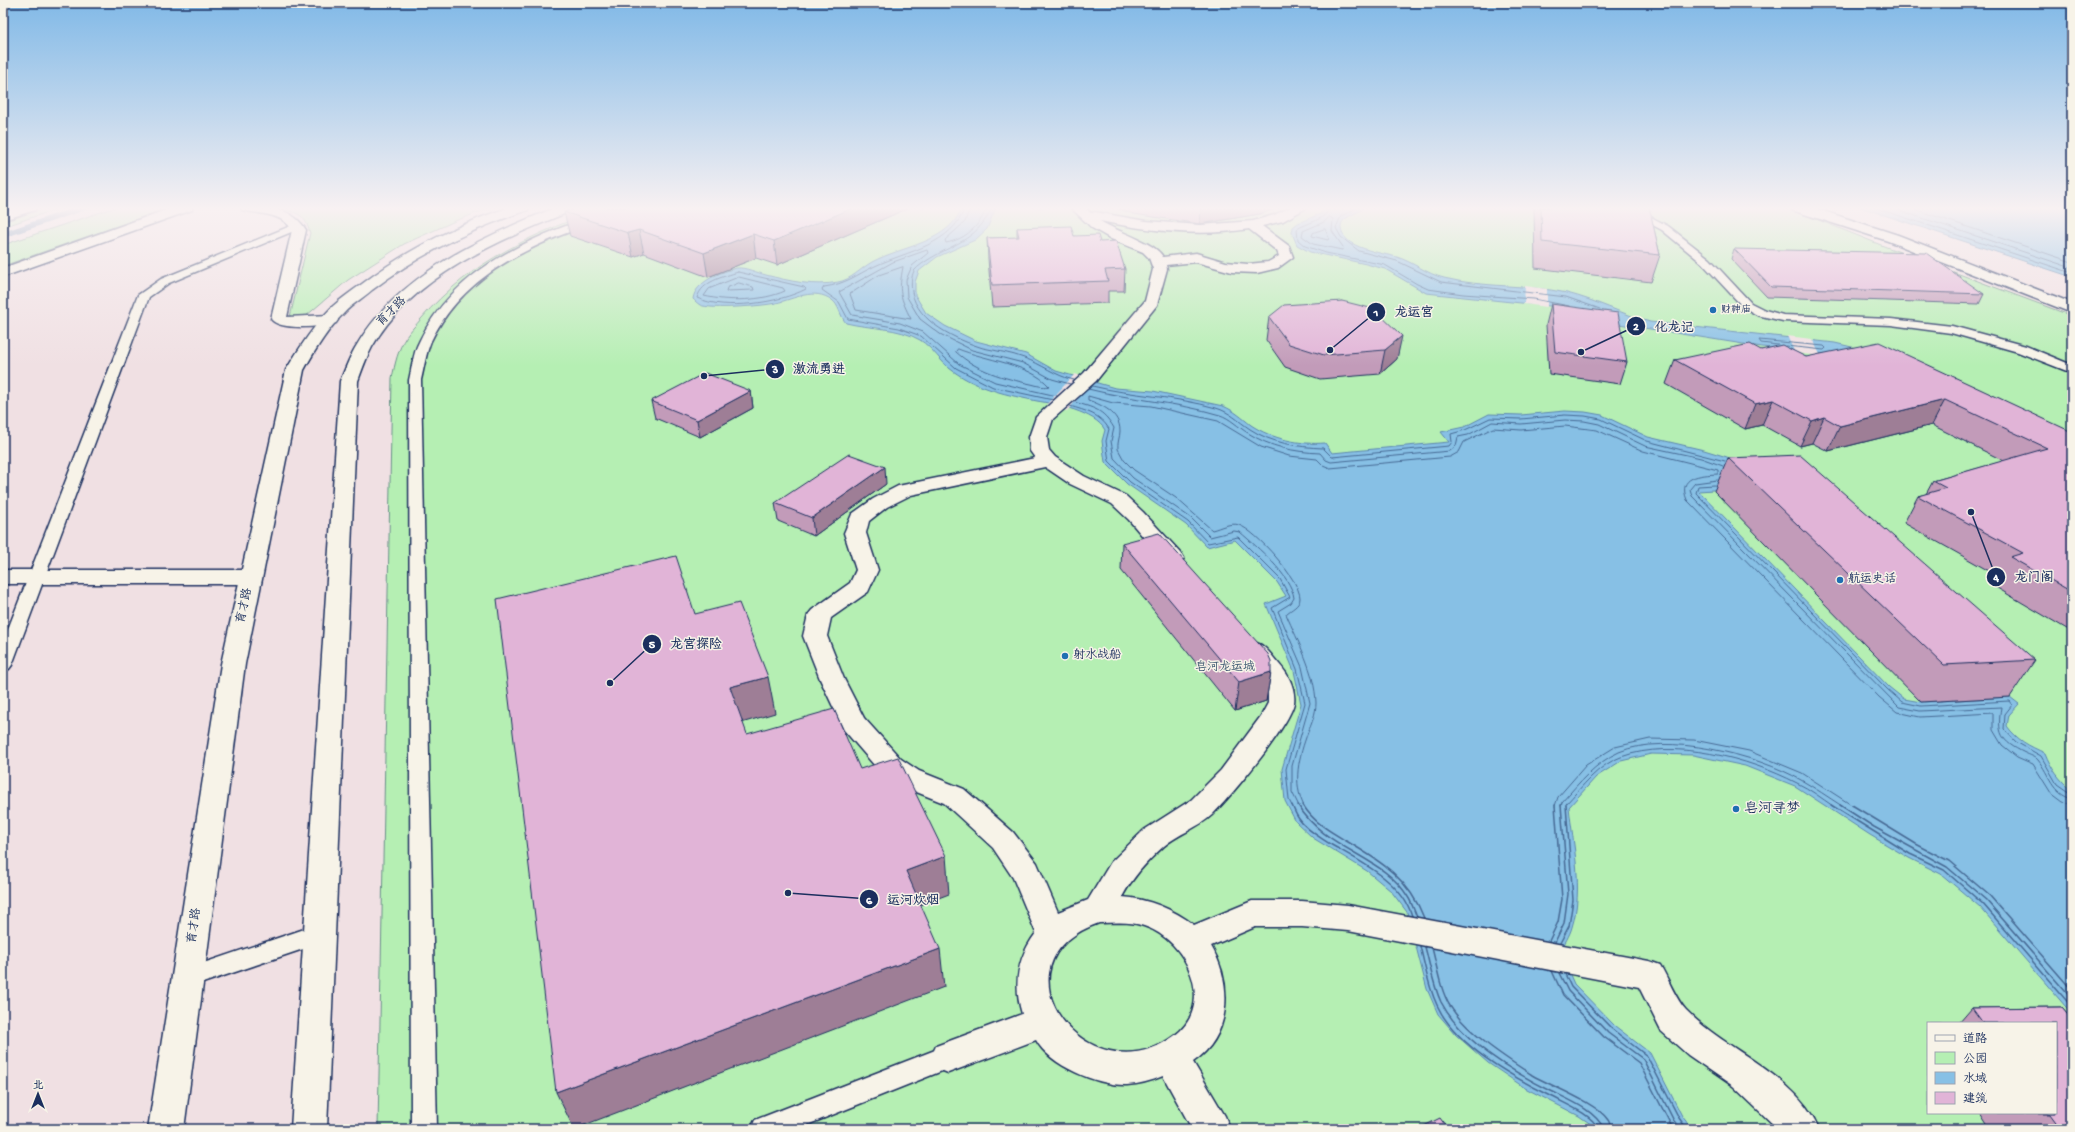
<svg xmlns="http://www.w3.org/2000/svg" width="2075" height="1132" font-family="'Gochi Hand','LXGW WenKai TC',sans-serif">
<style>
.green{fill:#b5efb3;stroke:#688f88;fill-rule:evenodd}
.water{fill:#87c0e5;stroke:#5c86af}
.pier{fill:#f0e0e3}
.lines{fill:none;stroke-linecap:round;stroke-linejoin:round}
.shore-far1{stroke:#466994;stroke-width:1}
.shore{stroke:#466994;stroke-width:1.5}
.stream{stroke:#5c86af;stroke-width:6}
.lane-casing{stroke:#1b2f5e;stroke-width:3}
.street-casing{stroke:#1b2f5e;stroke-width:3}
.secondary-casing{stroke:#1b2f5e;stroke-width:3}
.lane{fill:#f7f3e8;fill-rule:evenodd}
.street{fill:#f7f3e8;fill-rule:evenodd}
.secondary{fill:#f7f3e8;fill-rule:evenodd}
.wall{fill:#c29bb9;stroke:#1b2f5e}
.shaded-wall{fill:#9e7e96;stroke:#1b2f5e}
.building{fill:#e1b4d7;stroke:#1b2f5e}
.poi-dot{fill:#1f6fb2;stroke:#f7f3e8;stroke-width:1.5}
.labels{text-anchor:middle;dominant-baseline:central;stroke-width:3;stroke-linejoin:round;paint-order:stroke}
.far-poi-label{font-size:10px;fill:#1b2f5e;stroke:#f7f3e8;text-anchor:start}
.street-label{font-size:12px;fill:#1b2f5e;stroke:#f7f3e8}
.poi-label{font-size:12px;fill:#1b2f5e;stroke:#f7f3e8;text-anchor:start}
.park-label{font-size:12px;fill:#3a556f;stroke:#f7f3e8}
.near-poi-label{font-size:14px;fill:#1b2f5e;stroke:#f7f3e8;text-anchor:start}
.leader{fill:none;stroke:#1b2f5e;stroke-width:1.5}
.callout-dot{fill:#1b2f5e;stroke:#f7f3e8;stroke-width:1.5}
.mark-label{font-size:12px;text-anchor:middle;font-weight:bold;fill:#fff}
.callout-label{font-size:13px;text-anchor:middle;font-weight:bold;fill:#1b2f5e;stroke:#f7f3e8;stroke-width:3;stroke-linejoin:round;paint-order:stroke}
</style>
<rect width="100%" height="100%" fill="#f0e0e3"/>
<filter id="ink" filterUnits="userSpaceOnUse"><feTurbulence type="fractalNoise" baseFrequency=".025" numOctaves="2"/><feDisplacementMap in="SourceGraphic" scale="8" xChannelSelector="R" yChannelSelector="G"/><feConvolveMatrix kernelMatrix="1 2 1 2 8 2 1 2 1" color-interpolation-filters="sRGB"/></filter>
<g filter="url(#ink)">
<!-- green -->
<g class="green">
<path d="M48 207H63L3 227V222Z"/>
<path d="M116 207H171L3 266V245Z"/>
<path d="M281 207H492L455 221 404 244 348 280 306 316 290 317 310 233C304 212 298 214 279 208Z"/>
<path d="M607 207H1786L1881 245 2072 316V1129H378L392 378C395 364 398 349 406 337 410 331 416 325 421 319 470 261 538 231 607 207ZM1928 1023H2056V1113H1928Z"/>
</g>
<!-- water -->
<g class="water">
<path d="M962 207H996L987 229 975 240 937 257 919 271 915 282V295L926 313 945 326 976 341 1026 354 1056 371 1115 388 1153 391 1223 406C1235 411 1242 418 1251 425 1272 439 1300 445 1325 443L1332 453 1449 442 1441 432 1464 427 1489 414 1521 415 1565 411 1585 412 1602 415 1648 437 1704 450 1727 457 1743 466 1767 486 1699 491 1889 687 1904 699 1921 702 2010 697 2019 704 2009 715 2007 726C2017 740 2029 746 2045 753 2051 768 2059 780 2072 790V1014L1980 907 1941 874 1909 858 1870 835 1795 786 1745 766 1693 755 1651 754 1621 761 1596 777 1569 807C1573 845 1584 889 1572 927 1570 935 1564 944 1560 952L1574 984 1615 1026 1650 1053 1682 1116 1692 1129H1598L1579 1116 1525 1088 1488 1063 1456 1035 1438 1014 1427 989 1407 912 1391 891 1367 871 1313 838 1296 822 1285 801 1282 769 1301 704 1294 671 1266 604 1286 596 1277 582 1235 540 1207 547 1186 525 1127 484 1105 462 1102 441 1105 430C1095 412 1056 404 1037 401 1008 395 978 389 953 371 941 363 933 348 920 340 898 327 870 329 846 323 840 316 839 305 832 300 814 287 794 299 776 303 763 306 710 310 700 305 697 303 695 301 693 299 695 282 722 271 737 268 745 267 758 273 766 275 789 281 815 287 838 282 851 280 861 268 872 262 901 246 950 243 962 207Z"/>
<path d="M1328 207H1364C1358 215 1340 216 1341 228 1342 248 1382 253 1397 257 1413 262 1427 274 1444 278 1484 288 1527 284 1567 293 1595 300 1622 314 1650 322L1835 343 1856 348 1835 355 1762 347 1594 320 1559 307 1426 293 1385 269 1366 264 1310 252 1297 245 1292 233 1293 227 1298 223 1320 214Z"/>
<path d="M1860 207H2072V277Z"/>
</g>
<!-- pier -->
<g class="pier">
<path d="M1525 286 1547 289V307L1524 304Z"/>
<path d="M1787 336 1812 339 1821 356 1795 353Z"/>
<path d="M1075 374 1094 380 1067 411 1046 405Z"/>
</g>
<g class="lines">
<!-- shore-far1 -->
<g class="shore-far1">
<path d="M965 207C953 245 907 251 875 266 856 275 846 284 824 287L822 290 839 302 848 319 899 328 921 336 956 368 993 387 1053 400"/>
<path d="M970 207 965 222 945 240 946 243C966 239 980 226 987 207"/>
<path d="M992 207C979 238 958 242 931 258 926 261 918 266 914 271 911 277 911 285 912 292 917 322 957 340 983 348 997 351 1011 353 1024 358 1042 364 1055 376 1074 380"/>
<path d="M1330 207C1325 221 1308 222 1297 229L1298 240 1305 246 1326 253 1385 265 1417 284 1428 289 1463 294 1534 299 1569 306"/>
<path d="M1359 207 1341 216 1336 228 1341 237 1359 251 1397 261 1441 282 1566 297 1600 309"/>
<path d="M1873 207 2072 273"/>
<path d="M1889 207 2072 268"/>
<path d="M1908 207 2072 262"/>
<path d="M1330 217 1333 219 1332 231 1343 247 1342 250 1313 244 1302 236 1303 231 1324 222Z"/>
<path d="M1325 229 1329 238 1328 240 1312 236 1313 233Z"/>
<path d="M903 267C898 292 900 297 911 319L856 310 850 294 879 275Z"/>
<path d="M738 272 804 287 806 289C779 303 725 311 697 298 702 281 723 277 738 272Z"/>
<path d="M739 277 783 288 785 291C762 301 729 302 704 296L709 289Z"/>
<path d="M739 283 753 287 754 290 726 291 727 288Z"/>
<path d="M1778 345 1761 343 1759 340 1824 346 1826 348 1824 350 1786 346"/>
<path d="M958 349C985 360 1030 364 1049 386 1043 388 1036 385 1031 384 1003 378 977 371 956 352Z"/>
<path d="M1092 386C1133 396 1175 396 1216 408 1230 412 1238 421 1250 429 1271 443 1297 447 1323 448L1332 457 1449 446 1452 442 1451 434 1465 430 1490 418 1521 419 1565 415 1585 416 1601 419 1647 441 1725 461"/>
<path d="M1088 389C1131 400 1177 402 1220 415 1230 418 1238 427 1248 433 1270 447 1294 452 1320 453L1326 460 1331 462 1450 451 1456 446 1458 437 1468 435 1492 422 1521 424 1565 420 1584 421 1599 424 1645 446 1701 458 1723 466"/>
<path d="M1057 396 995 382 959 364 923 332 900 323 852 315 839 292 893 262 927 250 928 253 912 266 906 280 907 297 920 319 940 334 972 350 1023 363 1052 379 1070 384"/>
<path d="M1074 402C1094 408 1103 409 1114 428L1111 441 1114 458 1133 478 1191 518 1210 537 1234 531 1240 532C1257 547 1291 575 1294 598L1291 603 1278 611 1302 667 1310 703 1292 766V792L1299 806"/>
<path d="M1070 406C1086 411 1100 414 1109 429L1106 441 1109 461 1130 482 1188 522 1208 543 1238 537 1280 579 1290 597 1272 608 1297 669 1305 703 1286 769 1289 800 1292 806"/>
<path d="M1717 480 1695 483 1690 489 1692 496 1899 707 1920 711 2001 707C1997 733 2000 741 2025 753 2029 755 2036 757 2038 760 2050 775 2051 792 2072 798"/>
<path d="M1715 485 1698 486 1696 493 1887 689 1902 702 1921 706 2009 701 2012 705 2005 714 2004 729 2016 742 2041 756 2057 784 2067 791 2072 793"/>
<path d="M1304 806C1292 783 1299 756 1308 732 1312 723 1316 713 1316 703 1315 672 1298 642 1286 614 1291 609 1300 606 1300 598 1300 580 1256 531 1239 525 1231 522 1220 528 1212 530L1176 498 1134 470 1124 460 1118 449C1117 443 1120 437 1120 431 1120 413 1102 405 1088 400V396L1113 403 1151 406 1218 421 1261 447 1289 456 1317 459 1323 465 1330 468 1450 457 1459 452 1464 442 1493 428 1521 430 1565 426 1597 430 1643 451 1718 470V474C1700 475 1677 476 1687 500L1879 697 1897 712 1920 717 1993 713V730L2002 745 2017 757 2033 764 2051 793 2063 802 2072 804"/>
<path d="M1555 806 1558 797 1586 765 1615 747 1650 739 1694 740 1749 751 1802 773 1853 806"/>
<path d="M1561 806 1562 802C1579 783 1595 763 1619 752 1666 732 1758 755 1801 780 1815 788 1828 797 1842 806"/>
<path d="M1566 806V804C1582 787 1598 765 1621 757 1673 738 1749 758 1797 783 1810 789 1821 798 1833 806"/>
</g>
<!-- shore -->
<g class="shore">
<path d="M1292 805C1294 810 1296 815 1299 819 1306 830 1320 837 1330 844 1359 861 1402 881 1412 916"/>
<path d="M1298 805C1325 850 1384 856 1408 897 1412 903 1414 911 1417 917"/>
<path d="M1303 805C1314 823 1331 832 1348 842 1382 862 1409 879 1424 918"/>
<path d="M1831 805 1910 854 1944 870 1983 904 2072 1007"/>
<path d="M1840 805 1874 827 1947 867 1986 900 2072 999"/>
<path d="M1852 805 1916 844 1949 861 1990 896 2072 990"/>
<path d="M1549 941 1558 922 1562 899 1555 805"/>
<path d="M1555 942 1564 923 1568 894 1561 805"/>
<path d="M1560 943 1569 926 1573 900 1566 805"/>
<path d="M1420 946C1425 966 1428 986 1437 1005 1455 1045 1511 1076 1549 1095 1565 1104 1590 1113 1599 1129"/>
<path d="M1425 947C1430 965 1433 985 1441 1002 1461 1041 1513 1072 1551 1091 1569 1100 1595 1110 1604 1129"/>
<path d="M1432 948C1437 966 1440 990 1450 1006 1467 1033 1506 1058 1532 1075 1551 1086 1597 1103 1608 1120 1610 1122 1610 1126 1610 1129"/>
<path d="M1552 971 1563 995 1604 1037 1639 1063 1673 1129"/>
<path d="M1559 973 1568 991 1608 1033 1643 1059 1674 1121 1681 1129"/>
<path d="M1565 974 1571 987 1612 1029 1647 1056 1679 1118 1687 1129"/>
</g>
<!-- stream -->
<path class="stream" d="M3 235 85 207"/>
<defs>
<g id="lane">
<path d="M619 207H634C628 213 590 224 580 228 519 250 460 281 431 341 426 353 424 368 421 380L437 1129H411L409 380C412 368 413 353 419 342 456 263 542 233 619 207Z"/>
<path d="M1619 207H1632L1668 226 1710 259 1751 303 1765 310 1783 315 1891 319 1952 326 2026 346 2072 365V373L2018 352 1951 333 1891 325 1783 321 1757 315 1743 307 1702 263 1662 230Z"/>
<path d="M298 223 301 224V228L169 283 149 297 12 665 9 669 3 671V642L138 295 161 279Z"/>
<path d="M319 924 327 927 330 934 327 941 188 988 180 985 176 978 180 971Z"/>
<path d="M948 1045 957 1049 960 1057 957 1065 797 1129H751L755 1120Z"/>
</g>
<g id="street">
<path d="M17 207H36L35 210 3 220V212Z"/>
<path d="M241 207C265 207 292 206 306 230L287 317 330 315 336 317 338 320 336 323C322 327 279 331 271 319L292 230C283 213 259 214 242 210Z"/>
<path d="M1070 207H1084L1091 213 1095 212 1146 221 1200 225 1253 221 1274 215 1291 207H1308L1283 221 1262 226 1289 246 1293 257 1278 268 1257 273 1232 272 1196 262 1166 265 1167 269 1157 305 1096 381 1053 419 1047 437 1049 450 1055 457 1084 476 1126 496 1143 512 1181 553 1184 558 1181 563 1173 565 1165 563 1129 520 1112 504 1070 484 1045 467 911 495 887 507 869 521 866 533 878 570 868 592 831 618 827 636 844 679 864 718 901 759 919 771 964 789 1013 832 1037 863 1058 912 1088 900 1111 862 1144 830 1191 800 1221 770 1261 716 1268 703V689L1264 679 1240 649 1243 643C1262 638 1268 652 1279 664 1288 674 1296 688 1294 703 1289 727 1231 796 1212 815 1198 828 1178 834 1164 846 1147 861 1132 878 1122 897 1149 899 1173 909 1194 925L1252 901H1302L1348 905 1649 961 1660 965C1668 978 1676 1000 1686 1010 1724 1050 1797 1075 1819 1129H1778L1733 1086 1688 1055 1661 1031 1639 987 1348 931 1302 927H1255L1211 946C1233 984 1232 1036 1193 1062L1225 1116 1230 1129H1192L1163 1076C1151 1081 1140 1084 1127 1085 1099 1086 1050 1066 1036 1040L948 1073 936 1068 931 1057 936 1046 1022 1014C1013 984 1017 958 1036 933L1013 878 993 848 944 803 899 785 881 773 844 730 820 679 803 636 808 615 812 610 850 583 856 570 844 533 852 514 873 499 898 486 1035 458 1030 451 1029 437 1036 417 1084 373 1145 301 1153 269 1149 258 1143 252 1111 239 1092 228ZM1100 221C1150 231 1199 237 1249 229L1277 251 1279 256 1268 262 1248 264 1226 262 1196 253 1163 257C1155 242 1117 232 1100 221ZM1099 923C1114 923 1130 921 1144 926 1187 940 1217 1005 1174 1036 1088 1100 985 963 1099 923Z"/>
<path d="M3 570H251L259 572 262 577 259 582 251 584H3Z"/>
</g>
<g id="secondary">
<path d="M174 207H193L192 210 3 277V268Z"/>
<path d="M510 207H529L528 210C471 229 419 254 372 290 363 298 352 304 344 313 327 330 315 350 304 370L245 664 184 1129H148L221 664 286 370C300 347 314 325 333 306 342 298 352 291 362 284 407 250 456 225 510 207Z"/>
<path d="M557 207H575L574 210C500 240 413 275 372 347 366 358 362 370 358 381L327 1129H291L340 381C345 370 349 358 355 348 398 274 482 237 557 207Z"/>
<path d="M1791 207H1811L1898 235 2072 303V313L1888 241 1792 210Z"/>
</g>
</defs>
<!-- lane casing -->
<use href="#lane" class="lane-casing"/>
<!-- street casing -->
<use href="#street" class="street-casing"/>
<!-- secondary casing -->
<use href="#secondary" class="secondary-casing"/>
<!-- lane -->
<use href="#lane" class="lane"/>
<!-- street -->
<use href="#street" class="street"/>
<!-- secondary -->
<use href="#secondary" class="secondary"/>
</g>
<!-- wall -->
<g class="wall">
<path d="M580 207H911L777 265 756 258 708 277 644 253 633 257 570 236 564 212Z"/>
<path d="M1113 207H1282L1259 214 1200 224 1134 214Z"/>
<path d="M1534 207H1649L1660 255 1651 282 1535 268Z"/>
<path d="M1017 228 1074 236 1100 242 1125 269 1124 291H1108V303L992 307 988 259 987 238H1017Z"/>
<path d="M1734 249 1984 294 1979 304 1767 297 1731 259Z"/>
<path d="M1342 301 1397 359 1380 374 1320 379 1285 367 1266 340 1269 317Z"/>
<path d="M1551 304 1627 362 1620 384 1549 374 1546 325Z"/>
<path d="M1761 350 1806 357 2072 432V632L1992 585 1998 576 1904 523 1918 496 1926 494 1933 481 2004 461 1932 425 1828 451 1812 443 1800 446 1762 425 1745 429 1666 384 1675 360Z"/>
<path d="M751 391 753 408 700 437 655 418 651 401Z"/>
<path d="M1728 458 2035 660 2010 697 1921 702 1714 491Z"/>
<path d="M886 484 814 536 778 521 775 503Z"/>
<path d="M1122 543 1271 672 1266 701 1235 711 1121 570Z"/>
<path d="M2062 1007 2072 1019V1129H1990L1980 1113H2056V1023H1959L1972 1008Z"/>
</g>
<!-- shaded-wall -->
<g class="shaded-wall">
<path d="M855 207H911L777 265 774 241Z"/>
<path d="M1201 207H1282L1259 214 1200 224Z"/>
<path d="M639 230 644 253 633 257 628 233Z"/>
<path d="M753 234 756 258 708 277 704 253Z"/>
<path d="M1402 336 1397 359 1380 374 1385 350Z"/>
<path d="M751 391 753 408 700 437 697 420Z"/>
<path d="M1773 400 1762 425 1745 429 1755 404Z"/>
<path d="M1945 400 1932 425 1828 451 1840 426Z"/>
<path d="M1824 417 1812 443 1800 446 1812 421Z"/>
<path d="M885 467 886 484 814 536 812 518Z"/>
<path d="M1271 672 1266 701 1235 711 1239 682Z"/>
<path d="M768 677 775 713 738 724 730 687Z"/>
<path d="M946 856 949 894 910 909 906 871Z"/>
<path d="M940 949 944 987 574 1129 556 1092Z"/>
</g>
<!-- building -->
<g class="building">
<path d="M580 207H855L774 241 753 234 704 253 639 230 628 233 564 212Z"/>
<path d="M1541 207H1649L1660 255 1542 242Z"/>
<path d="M1071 226 1074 236 1098 235 1100 242 1116 241 1125 269 1105 270 1108 281 992 285 987 238 1019 237 1017 228Z"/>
<path d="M1734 249 1926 253 1984 294 1771 287Z"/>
<path d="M1342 301 1374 309 1402 336 1385 350 1324 355 1289 344 1269 317 1284 305Z"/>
<path d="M1551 304 1618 313 1627 362 1555 352Z"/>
<path d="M1879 342 2072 432V592L2010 557 2023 553 1918 496 1946 488 1933 481 2047 448 1945 400 1840 426 1824 417 1812 421 1773 400 1755 404 1675 360 1750 344 1761 350 1782 345 1806 357Z"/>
<path d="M705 373 751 391 697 420 651 401Z"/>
<path d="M849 454 885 467 812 518 775 503Z"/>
<path d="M1800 455 2035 660 1944 665 1728 458Z"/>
<path d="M1159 533 1268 654 1271 661V672L1239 682 1122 543Z"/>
<path d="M676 556 695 614 739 603 768 677 730 687 747 734 834 709 860 769 898 757 946 856 906 871 940 949 556 1092 497 599Z"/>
<path d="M2062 1007 2072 1019V1129H2062L2051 1114H2025L2024 1113H2056V1023H1983L1972 1008Z"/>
<path d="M1440 1118 1448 1129H1418Z"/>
</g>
</g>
<!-- sky -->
<linearGradient id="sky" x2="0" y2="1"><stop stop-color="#81b9e7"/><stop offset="0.57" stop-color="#f8f1f2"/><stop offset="1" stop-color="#f8f1f2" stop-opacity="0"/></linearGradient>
<rect width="2075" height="366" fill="url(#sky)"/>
<!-- markers -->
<g class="poi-dot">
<circle cx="1713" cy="310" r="4"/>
<circle cx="1840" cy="580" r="4"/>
<circle cx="1065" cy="656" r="4"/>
<circle cx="1736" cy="809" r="4"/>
</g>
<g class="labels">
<!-- far-poi labels -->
<g class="far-poi-label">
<text x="1721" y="310">财神庙</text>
</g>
<!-- street labels -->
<g class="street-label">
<text transform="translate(392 312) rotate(-45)">育才路</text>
<text transform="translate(245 606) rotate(-78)">育才路</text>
<text transform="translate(195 926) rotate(-82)">育才路</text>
</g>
<!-- poi labels -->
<g class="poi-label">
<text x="1848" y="580">航运史话</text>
<text x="1073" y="656">射水战船</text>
</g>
<!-- park labels -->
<g class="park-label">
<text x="1225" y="668">皂河龙运城</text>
</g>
<!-- near-poi labels -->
<g class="near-poi-label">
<text x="1744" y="809">皂河寻梦</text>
</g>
</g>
<!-- callouts -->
<path class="leader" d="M1330 350L1376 312M1581 352L1636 326M704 376L775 369M1971 512L1996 577M610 683L652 644M788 893L869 899"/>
<g class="callout-dot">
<circle cx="1330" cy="350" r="4"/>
<circle cx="1581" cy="352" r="4"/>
<circle cx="704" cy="376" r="4"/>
<circle cx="1971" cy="512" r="4"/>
<circle cx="610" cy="683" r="4"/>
<circle cx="788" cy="893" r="4"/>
<circle cx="1376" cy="312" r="10"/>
<circle cx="1636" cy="326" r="10"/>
<circle cx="775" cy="369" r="10"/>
<circle cx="1996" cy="577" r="10"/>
<circle cx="652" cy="644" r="10"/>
<circle cx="869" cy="899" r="10"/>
</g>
<g class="mark-label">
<text x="1376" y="316">1</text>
<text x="1636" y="330">2</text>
<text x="775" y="373">3</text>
<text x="1996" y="581">4</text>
<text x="652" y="648">5</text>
<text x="869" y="904">6</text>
</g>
<g class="callout-label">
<text x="1414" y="316">龙运宫</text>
<text x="1674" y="331">化龙记</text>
<text x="819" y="373">激流勇进</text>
<text x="2034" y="581">龙门阁</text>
<text x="696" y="648">龙宫探险</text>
<text x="913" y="904">运河炊烟</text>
</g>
<!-- margin -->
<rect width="2075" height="1132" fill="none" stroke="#f7f3e8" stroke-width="16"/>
<rect x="8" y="8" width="2059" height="1116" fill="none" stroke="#1b2f5e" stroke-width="1.5" filter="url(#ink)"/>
<!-- legend -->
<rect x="1927" y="1022" width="130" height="92" fill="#f7f3e8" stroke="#9fa5b1"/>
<rect x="1935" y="1035" width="20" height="6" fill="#f7f3e8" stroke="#9fa5b1"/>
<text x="1963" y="1042" font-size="12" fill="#1b2f5e">道路</text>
<rect x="1935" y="1052" width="20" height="12" fill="#b5efb3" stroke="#9fa5b1"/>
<text x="1963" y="1062" font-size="12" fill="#1b2f5e">公园</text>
<rect x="1935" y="1072" width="20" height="12" fill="#87c0e5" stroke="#9fa5b1"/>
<text x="1963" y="1082" font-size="12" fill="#1b2f5e">水域</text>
<rect x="1935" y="1092" width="20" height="12" fill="#e1b4d7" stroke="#9fa5b1"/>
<text x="1963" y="1102" font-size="12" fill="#1b2f5e">建筑</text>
<!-- north arrow -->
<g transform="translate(38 1094)" stroke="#f7f3e8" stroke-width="3" paint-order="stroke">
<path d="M0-3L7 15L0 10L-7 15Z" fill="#1b2f5e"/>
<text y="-6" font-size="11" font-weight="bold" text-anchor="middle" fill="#1b2f5e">北</text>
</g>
</svg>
